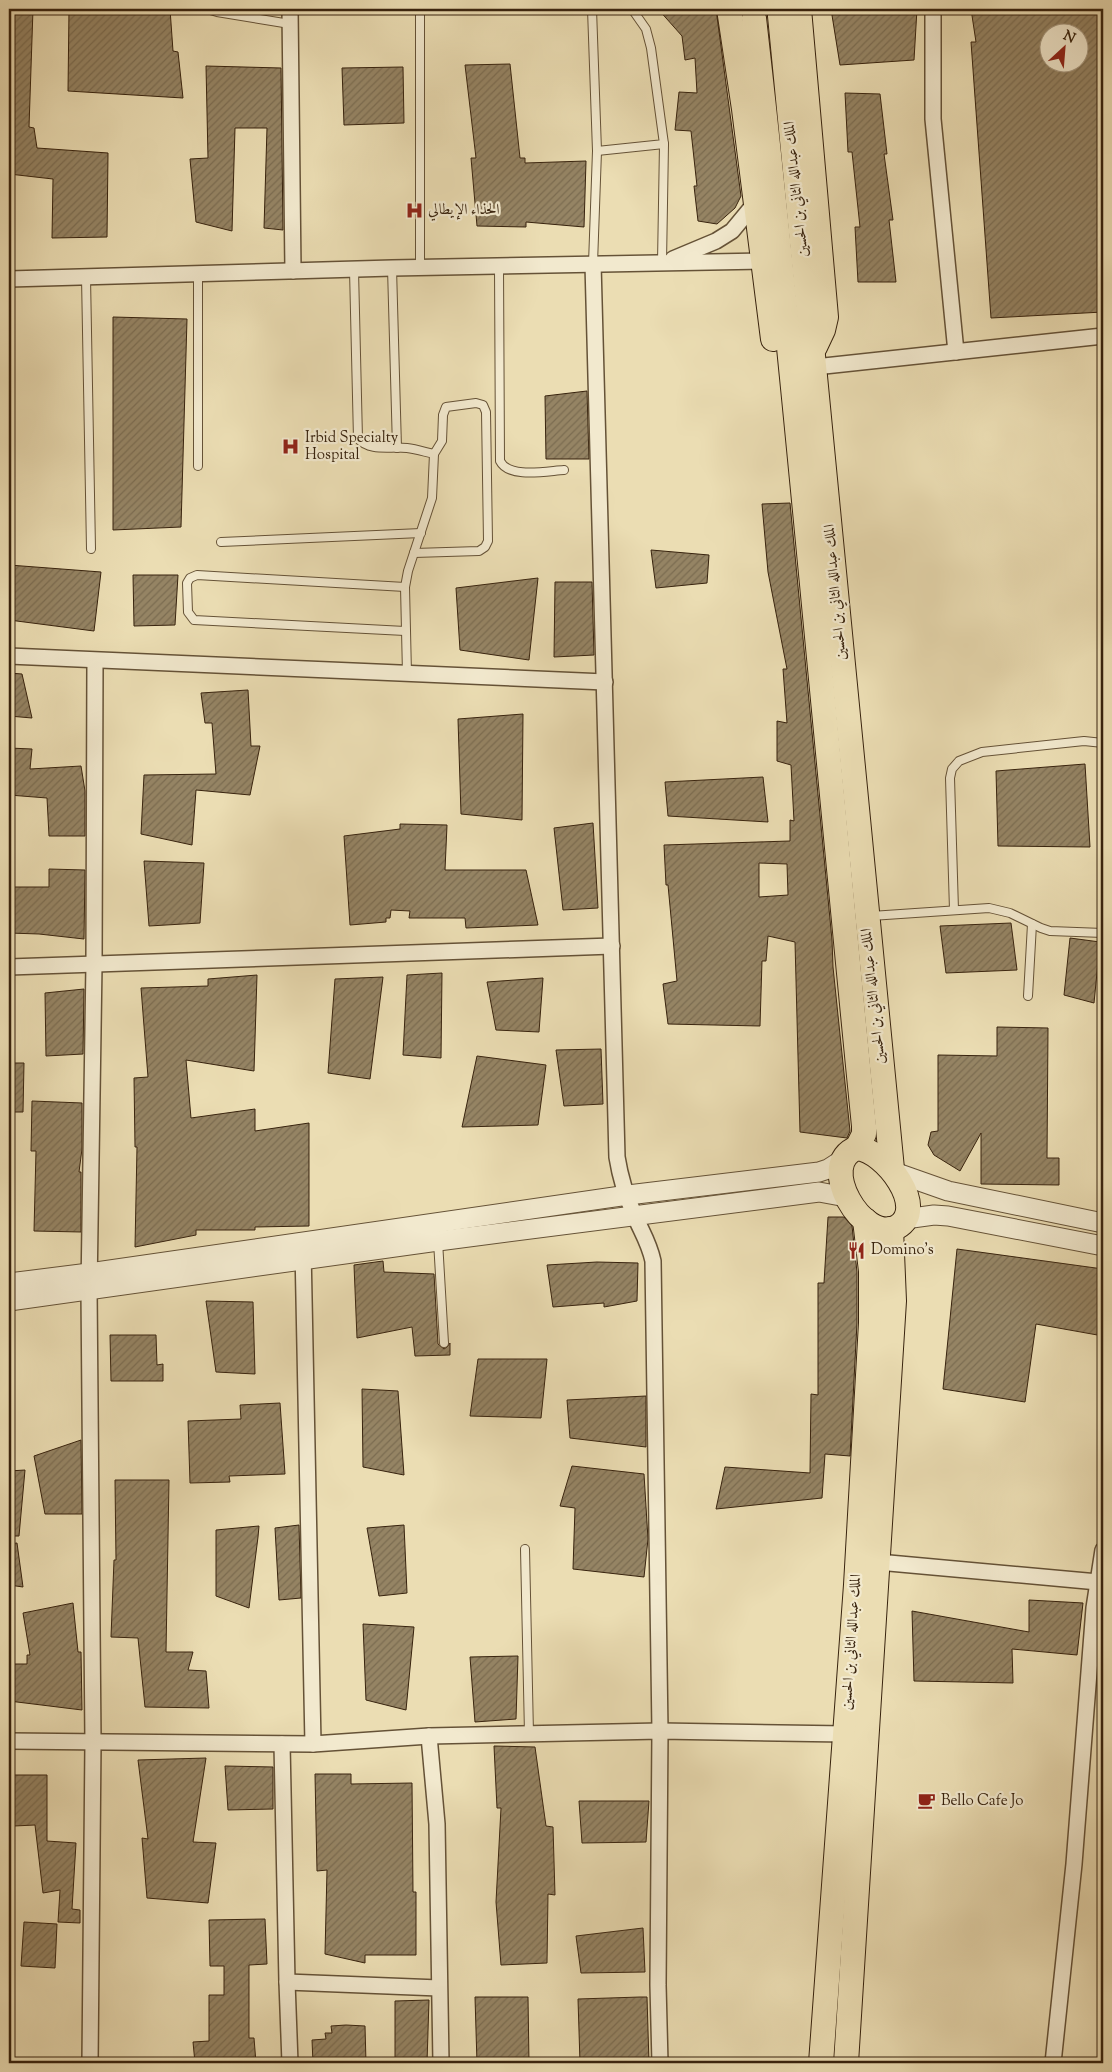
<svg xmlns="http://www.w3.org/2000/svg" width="1112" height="2072" font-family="'Sorts Mill Goudy',Amiri,serif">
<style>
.building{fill:url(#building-hatch);stroke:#38230e;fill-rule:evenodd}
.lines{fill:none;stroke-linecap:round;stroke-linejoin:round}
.service-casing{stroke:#655237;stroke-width:10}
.minor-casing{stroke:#655237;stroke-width:18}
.tertiary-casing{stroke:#655237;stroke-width:21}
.primary-casing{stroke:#38230e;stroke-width:26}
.service{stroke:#f2e9ce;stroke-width:8}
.minor{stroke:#f2e9ce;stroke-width:15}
.tertiary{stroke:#f2e9ce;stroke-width:19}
.primary{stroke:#ebddb3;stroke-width:24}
.labels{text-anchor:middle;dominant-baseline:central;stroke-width:4.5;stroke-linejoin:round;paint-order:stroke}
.street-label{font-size:15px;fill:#38230e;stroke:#f2e9ce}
.poi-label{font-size:15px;fill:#38230e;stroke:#f2e9ce;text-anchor:start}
</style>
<defs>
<pattern id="building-hatch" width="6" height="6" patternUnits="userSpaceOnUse" patternTransform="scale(1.25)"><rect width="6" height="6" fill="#958464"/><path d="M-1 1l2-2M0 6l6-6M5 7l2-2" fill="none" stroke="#7b6c51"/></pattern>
</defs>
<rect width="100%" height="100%" fill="#ebddb3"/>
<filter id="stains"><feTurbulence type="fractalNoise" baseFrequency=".004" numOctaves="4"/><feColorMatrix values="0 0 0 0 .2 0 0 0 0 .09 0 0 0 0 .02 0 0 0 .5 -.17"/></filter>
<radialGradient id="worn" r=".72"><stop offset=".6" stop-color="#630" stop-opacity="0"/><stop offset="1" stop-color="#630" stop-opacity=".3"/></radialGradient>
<!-- building -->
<g class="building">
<path d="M9 9H33L29 127 34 128 37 148 108 153 107 237 52 238 53 179 9 174Z"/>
<path d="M69 9H170L173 51 178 52 183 98 68 91Z"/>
<path d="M658 9H716L741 196 735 208 717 224 698 221 694 186H697L691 131 675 130 679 92 697 93 695 58 685 60 682 36Z"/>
<path d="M831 9H917L914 60 840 65Z"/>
<path d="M971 9H1103V312L991 318 971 42H976ZM1050 31H1080V62H1050Z"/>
<path d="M510 64 520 158H525V163L586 161 584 227 526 222V227L477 226 471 158H476L465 65Z"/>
<path d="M206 66 281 68 283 230 264 228 267 128H235L232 231 196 222 190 159 208 158Z"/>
<path d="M403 67 404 123 344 125 342 68Z"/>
<path d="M845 93 880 94 887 154H884L893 220H889L896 282H858L855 227H860L852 152H848Z"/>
<path d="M113 317 187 319 181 527 113 530Z"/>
<path d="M587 391 589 459H546L545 396Z"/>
<path d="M790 503 832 940 833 967 850 1131 847 1138 800 1132 795 942 768 936 766 961H762L760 1026 668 1024 663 984 677 981 668 885H666L664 845 790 841V820L794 821 791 765 777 761V721L787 723 783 669H787L768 572 762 504ZM759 863 787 864 788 895 759 897Z"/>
<path d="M651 550 709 555 707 583 656 588Z"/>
<path d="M9 565 101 572 94 631 9 620Z"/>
<path d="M133 575H178L175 625 134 626Z"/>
<path d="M538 578 529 660 460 650 456 588Z"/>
<path d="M555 582H592L594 655 554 657Z"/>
<path d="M9 673 22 674 32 718 9 716Z"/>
<path d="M248 690 251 746H260L250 795 196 790 192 845 141 834 144 775 216 774 212 723H205L201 693Z"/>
<path d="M523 714 522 820 461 814 458 719Z"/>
<path d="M9 748 32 749 30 769 81 766 85 791V836H49L47 798 9 795Z"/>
<path d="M1085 764 1090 847 998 846 996 771Z"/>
<path d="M763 777 768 822 668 816 665 782Z"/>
<path d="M593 823 598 908 563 910 554 828Z"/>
<path d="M400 824 447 825 445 870H526L538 925 466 928 465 918H409L410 911 391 910 390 918H386V922L350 925 344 836 400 829Z"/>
<path d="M144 861 204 863 200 923 149 926Z"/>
<path d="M49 869 85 870 84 939 39 934 9 933V887H49Z"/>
<path d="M1011 923 1017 970 946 973 940 926Z"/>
<path d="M1070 938 1100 942 1094 1003 1064 995Z"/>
<path d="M442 973 441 1058 403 1055 407 975Z"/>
<path d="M257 975 254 1071 186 1060 191 1118 255 1109V1131L309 1123V1226L255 1227V1230H196V1235L135 1247 137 1147H135L134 1078 148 1077 141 988 208 986V979Z"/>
<path d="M383 977 370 1079 328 1073 335 979Z"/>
<path d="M543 978 539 1032 496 1030 487 982Z"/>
<path d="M84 989 83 1054 46 1056 45 993Z"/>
<path d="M997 1027 1048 1028 1047 1158H1059V1185L981 1184V1133L960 1171 934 1155 928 1145 931 1132 938 1131V1055L997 1056Z"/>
<path d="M601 1049 603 1104 564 1106 556 1050Z"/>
<path d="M477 1056 546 1065 538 1125 462 1127Z"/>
<path d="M9 1063H24L23 1112H9Z"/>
<path d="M32 1101 82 1103V1149L79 1172H81V1232L34 1231 36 1151H31Z"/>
<path d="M828 1217H844L852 1226 857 1272V1323L850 1456 825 1454 822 1498 716 1509 725 1467 810 1473 811 1394 818 1395V1283H824Z"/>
<path d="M957 1249 1103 1269V1336L1036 1324 1025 1402 943 1389Z"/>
<path d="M383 1261 384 1272 434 1274 438 1344 444 1349 447 1347 450 1343V1355L415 1356 412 1327 357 1338 354 1265Z"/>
<path d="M597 1262 638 1263 637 1301 604 1307V1303L553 1307 547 1265Z"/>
<path d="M206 1301 253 1302 255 1374 216 1372Z"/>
<path d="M110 1335H156L157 1365 163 1364V1381H111Z"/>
<path d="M478 1359H547L541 1418 470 1416Z"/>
<path d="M362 1389 398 1391 404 1475 363 1467Z"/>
<path d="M646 1396V1447L570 1438 567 1400Z"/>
<path d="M280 1403 285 1474 229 1476 230 1482 190 1483 188 1421 241 1419 240 1405Z"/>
<path d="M81 1440 82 1514H45L34 1456Z"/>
<path d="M572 1466 644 1474 648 1539 644 1577 573 1569 575 1508 560 1506Z"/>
<path d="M25 1470 19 1536H9V1471Z"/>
<path d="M115 1480H169L166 1652H193L188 1670 206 1671 209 1708 145 1707 138 1638 111 1637 114 1560H116Z"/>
<path d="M299 1525 301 1598 279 1600 275 1528Z"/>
<path d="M404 1525 407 1593 379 1596 367 1528Z"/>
<path d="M259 1526 258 1537 249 1608 216 1596V1530Z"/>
<path d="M17 1543 23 1587 9 1585V1544Z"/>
<path d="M1029 1600 1083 1603 1077 1655 1012 1649 1013 1683 914 1681 912 1611 1029 1632Z"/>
<path d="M73 1603 78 1652H81L82 1710 9 1701V1664H27V1655H30L23 1613Z"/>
<path d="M363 1624 414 1627 406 1710 366 1700Z"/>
<path d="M518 1656 516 1719 475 1722 470 1657Z"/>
<path d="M494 1746 535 1747 546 1826 553 1827 555 1895 548 1894 547 1963 501 1965 496 1902 501 1808H497Z"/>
<path d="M206 1758 193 1842 216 1843 208 1903 147 1898 142 1838 148 1839 138 1760Z"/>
<path d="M225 1766 273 1767V1809L228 1810Z"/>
<path d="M315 1774H351V1784L412 1783 413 1892H416V1955H365V1963L325 1954 327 1870 317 1871Z"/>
<path d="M9 1775H47V1841L76 1843 72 1909 80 1910V1923L58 1922 60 1890 43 1893 35 1825 14 1826 13 1819 9 1820Z"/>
<path d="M579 1801H649L646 1842 582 1843Z"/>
<path d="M265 1919 267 1964 249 1965V2038H254L256 2063H195L193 2042 209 2041V1995H224V1966H210L209 1920Z"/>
<path d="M24 1922 57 1924 55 1968 21 1966Z"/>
<path d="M643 1928 645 1972 581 1973 576 1936Z"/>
<path d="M475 1997H528L529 2063H477Z"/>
<path d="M640 1997H647L649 2063H580L578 1999Z"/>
<path d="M429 2000 427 2063H395V2001Z"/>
<path d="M346 2025 365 2026 366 2063H313L312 2040 326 2039 325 2033H332L331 2026Z"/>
</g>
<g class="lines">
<defs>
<g id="service">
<path d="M207 9 217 12 290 24"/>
<path d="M420 9V268"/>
<path d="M592 9 597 151 593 264"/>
<path d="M597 151 664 144 651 48 646 29 632 9"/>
<path d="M662 263 664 144"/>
<path d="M499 267 500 461C509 479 547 471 564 470"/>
<path d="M392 268 397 448"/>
<path d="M354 270 358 439C371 452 390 446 407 448 416 449 425 452 434 454L432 498 408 571 405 587 407 674"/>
<path d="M86 277 91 549"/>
<path d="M198 466V274"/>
<path d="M221 542 421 533"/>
<path d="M414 553 479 551 485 547 488 541 486 412 483 405 476 403 446 407 443 415 442 441 434 454"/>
<path d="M405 631 194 620 188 612 187 583 190 578 197 575 405 587"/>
<path d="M954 910 950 778 952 769 959 761 982 752 1084 741 1103 743"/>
<path d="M871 916 989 908 1010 913 1041 928 1050 931 1103 933"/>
<path d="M1028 996 1032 924"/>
<path d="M438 1241 444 1343"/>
<path d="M525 1549 529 1734"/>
</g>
<g id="minor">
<path d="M290 9 293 271"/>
<path d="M933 9V119L956 352"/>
<path d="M673 259 716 241 732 231 756 202"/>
<path d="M593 264 617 1157C620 1176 626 1196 634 1214 641 1231 649 1242 653 1261L660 1731 658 1985 660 2063"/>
<path d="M9 279 392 268 764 261"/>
<path d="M815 367 1103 336"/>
<path d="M9 656 605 682"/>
<path d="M9 967 612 946"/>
<path d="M303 1249 313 1744"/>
<path d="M878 1562 1098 1582"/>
<path d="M429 1736 437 1824 441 2063"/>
<path d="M9 1741 313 1744 429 1736 660 1731 846 1734"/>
<path d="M282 1744 287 1982 290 2063"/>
<path d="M287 1982 439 1988"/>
<path d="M90 2063 93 1742 89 1290 94 964 95 661"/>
<path d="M1053 2063 1074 1864 1094 1608 1103 1550"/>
</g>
<g id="tertiary">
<path d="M894 1172 948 1191 1103 1223"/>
<path d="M905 1219 934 1215 948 1216 1103 1246"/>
<path d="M9 1283 89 1273 628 1195 819 1172 828 1169 842 1160"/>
<path d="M9 1301 438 1241 819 1192 846 1197"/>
</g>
<g id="primary">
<path d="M729 9 744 109 773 339"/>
<path d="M799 9 826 317 823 330 815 347"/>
<path d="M780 16 892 1169"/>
<path d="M754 18C796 387 827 757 864 1126V1134L857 1148"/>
<path d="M857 1148C885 1150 929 1209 897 1227 863 1245 815 1163 857 1148Z"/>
<path d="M821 2063 856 1585 871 1323V1271L865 1220"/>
<path d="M846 2063 894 1301 891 1229"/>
</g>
</defs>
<!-- service casing -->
<use href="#service" class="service-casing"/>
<!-- minor casing -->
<use href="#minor" class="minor-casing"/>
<!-- tertiary casing -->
<use href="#tertiary" class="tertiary-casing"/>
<!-- primary casing -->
<use href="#primary" class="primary-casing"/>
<!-- service -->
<use href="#service" class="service"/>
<!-- minor -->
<use href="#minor" class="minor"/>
<!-- tertiary -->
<use href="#tertiary" class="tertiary"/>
<!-- primary -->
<use href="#primary" class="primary"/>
</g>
<!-- icons -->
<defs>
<symbol id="hospital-bare" viewBox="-9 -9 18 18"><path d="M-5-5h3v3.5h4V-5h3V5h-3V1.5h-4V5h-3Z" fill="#8f2418" stroke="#f2e9ce" stroke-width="2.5" paint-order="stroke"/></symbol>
<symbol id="restaurant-bare" viewBox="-9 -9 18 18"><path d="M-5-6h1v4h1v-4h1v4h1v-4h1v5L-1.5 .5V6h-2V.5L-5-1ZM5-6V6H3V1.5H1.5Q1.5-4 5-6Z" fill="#8f2418" stroke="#f2e9ce" stroke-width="2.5" paint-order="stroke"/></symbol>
<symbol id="cafe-bare" viewBox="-9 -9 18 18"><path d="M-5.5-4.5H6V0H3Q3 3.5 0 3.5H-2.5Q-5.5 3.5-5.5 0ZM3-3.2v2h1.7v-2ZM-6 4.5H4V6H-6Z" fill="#8f2418" stroke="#f2e9ce" stroke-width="2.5" paint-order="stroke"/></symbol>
</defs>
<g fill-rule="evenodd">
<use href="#hospital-bare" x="402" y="198" width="25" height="25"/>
<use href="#hospital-bare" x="278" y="434" width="25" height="25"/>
<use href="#restaurant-bare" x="844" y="1238" width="25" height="25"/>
<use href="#cafe-bare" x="914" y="1788" width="25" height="25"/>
</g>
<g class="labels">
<!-- street labels -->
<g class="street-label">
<text transform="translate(797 189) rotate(-96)">الملك عبدالله الثاني بن الحسين</text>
<text transform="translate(836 592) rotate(-95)">الملك عبدالله الثاني بن الحسين</text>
<text transform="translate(874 996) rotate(-96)">الملك عبدالله الثاني بن الحسين</text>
<text transform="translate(852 1642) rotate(-86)">الملك عبدالله الثاني بن الحسين</text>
</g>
<!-- poi labels -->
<g class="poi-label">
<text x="428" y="210">الحذاء الإيطالي</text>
<text x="305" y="438">Irbid Specialty<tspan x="305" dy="17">Hospital</tspan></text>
<text x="871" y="1250">Domino's</text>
<text x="941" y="1801">Bello Cafe Jo</text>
</g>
</g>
<!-- margin -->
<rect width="1112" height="2072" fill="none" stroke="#ebddb3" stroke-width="30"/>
<rect x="10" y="10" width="1092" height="2052" fill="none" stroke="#38230e" stroke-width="2.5"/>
<rect x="15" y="15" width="1082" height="2042" fill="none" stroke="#38230e"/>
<!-- north arrow -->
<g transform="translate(1064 48) rotate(26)"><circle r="24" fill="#f2e9ce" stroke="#a89a81"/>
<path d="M0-4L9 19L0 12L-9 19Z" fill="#8f2418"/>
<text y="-8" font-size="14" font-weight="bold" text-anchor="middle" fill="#38230e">N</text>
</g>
<rect width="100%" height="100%" filter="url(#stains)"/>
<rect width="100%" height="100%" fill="url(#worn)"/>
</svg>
